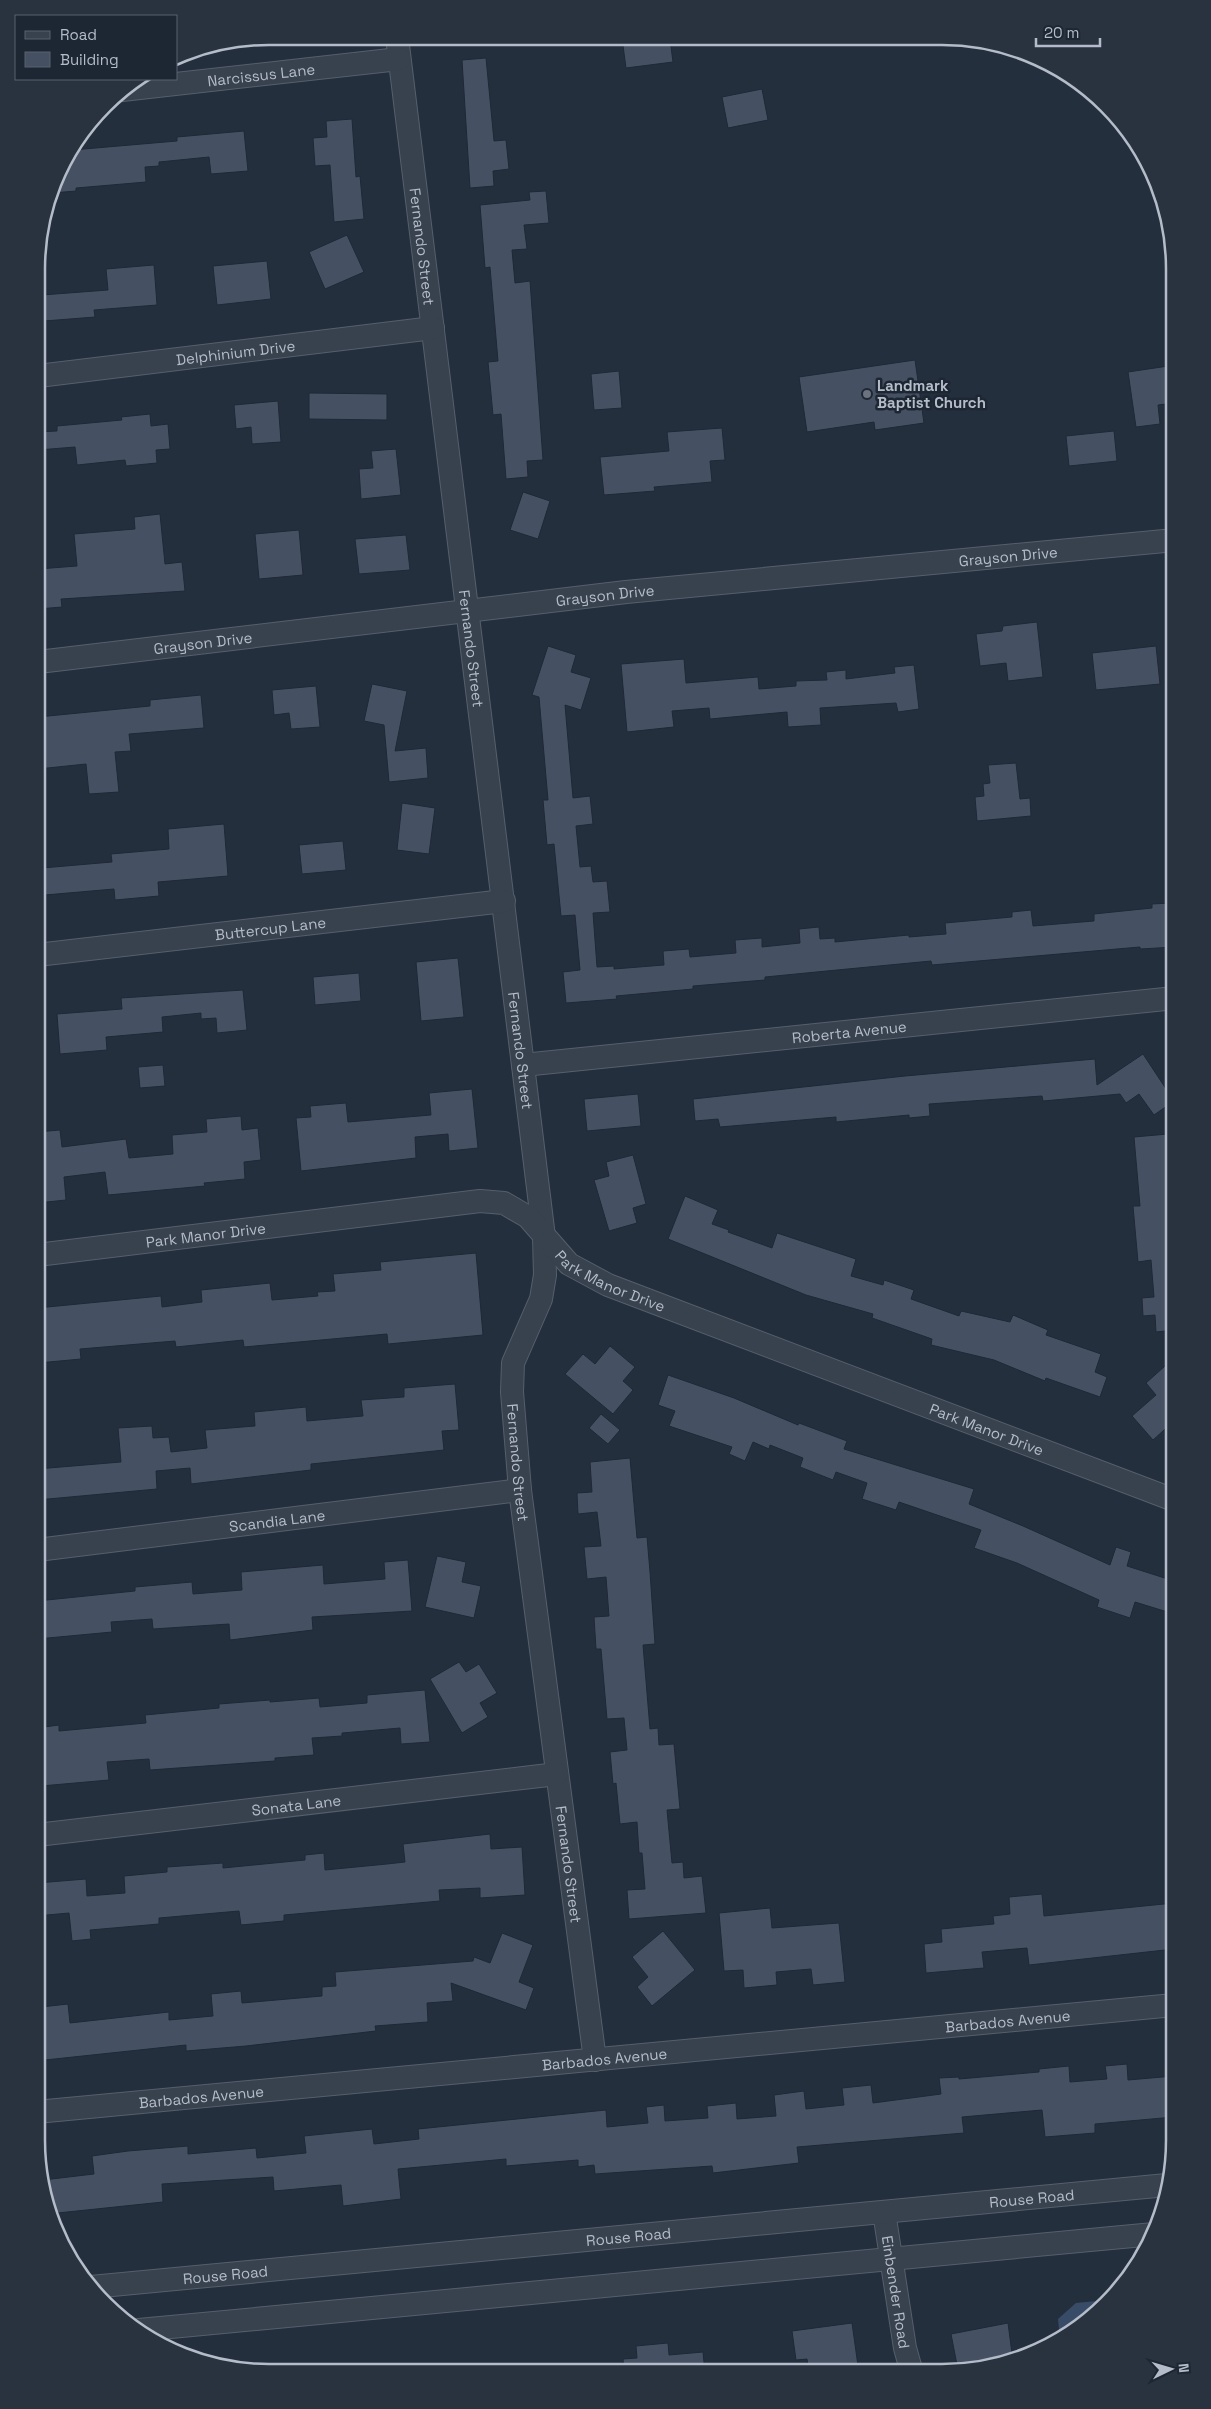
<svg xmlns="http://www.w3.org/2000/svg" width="1211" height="2409" font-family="'Space Grotesk',sans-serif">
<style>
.water{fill:#394c67}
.building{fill:#455162;stroke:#1f2835}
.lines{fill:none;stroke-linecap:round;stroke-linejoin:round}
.minor-casing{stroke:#565f6c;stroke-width:24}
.minor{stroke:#38414e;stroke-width:22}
.worship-dot{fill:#6b7280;stroke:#1d2633;stroke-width:2}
.labels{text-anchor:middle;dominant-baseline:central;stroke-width:5;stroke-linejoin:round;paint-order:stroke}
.street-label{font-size:15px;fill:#b4bcc9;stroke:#1d2633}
.poi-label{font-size:15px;font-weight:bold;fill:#b4bcc9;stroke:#1d2633;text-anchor:start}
.rim{fill:none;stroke:#b4bcc9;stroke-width:2.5}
</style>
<rect width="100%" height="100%" fill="#242f3e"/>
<!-- water -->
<path class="water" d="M1107 2300 1071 2333 1060 2339 1058 2319 1076 2303Z"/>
<!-- building -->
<g class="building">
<path d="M622 38 670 39 673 62 626 68Z"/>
<path d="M486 58 494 141 506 140 509 169 493 171 494 186 470 188 462 60Z"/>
<path d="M762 89 768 120 728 128 722 97Z"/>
<path d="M352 119 356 177 360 176 364 219 334 222 330 165 315 166 313 138 327 137 326 121Z"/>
<path d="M244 131 248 171 211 174 209 157 159 162V166L145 167 146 182 76 188V191L52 193 60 166 72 150 177 141V137Z"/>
<path d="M546 191 549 223 524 225 527 249 512 250 515 283 530 281 543 460 527 461 528 477 506 479 501 414 493 415 488 362 498 361 490 267 485 268 480 205 530 200 529 192Z"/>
<path d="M347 235 364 272 325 289 309 252Z"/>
<path d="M267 261 271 299 217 305 213 266Z"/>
<path d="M154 265 157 305 94 310 95 317 44 321 42 295 108 290 106 269Z"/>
<path d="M915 360 924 423 875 430 874 422 807 432 799 377Z"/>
<path d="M1175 365V403L1158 405 1160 424 1136 427 1128 372Z"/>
<path d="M619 371 622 408 594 410 591 374Z"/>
<path d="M309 393 387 394V420L309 419Z"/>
<path d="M278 401 281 442 252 444 251 427 236 429 234 405Z"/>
<path d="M150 414 151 426 168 424 170 449 156 450 157 463 126 466 125 460 77 465 75 447 38 450V432L57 431V426L122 420 121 417Z"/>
<path d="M722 428 725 460 710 461 712 482 654 487 655 491 604 495 600 457 669 451 667 432Z"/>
<path d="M1114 431 1117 461 1069 466 1066 436Z"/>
<path d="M396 449 401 495 361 499 359 469 373 468 371 451Z"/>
<path d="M523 492 550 501 538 539 510 530Z"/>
<path d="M160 514 165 564 182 562 185 591 61 599 62 607 38 609V569L77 566 74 534 135 529 134 517Z"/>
<path d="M299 530 303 575 259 579 255 534Z"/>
<path d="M406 535 410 570 359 574 355 539Z"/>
<path d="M1037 622 1043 677 1008 681 1006 663 980 666 976 634 1002 631 1003 626Z"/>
<path d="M548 646 576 655 571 672 591 678 581 710 565 705 573 798 590 796 593 824 576 826 580 867 591 866 593 882 607 881 610 912 593 913 597 967 614 966V969L664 965 663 951 689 949 690 957 736 953 735 940 762 938V947L800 943 799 929 819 927 820 939 835 938V942L909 935V937L946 934 945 923 1012 917V912L1031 910 1033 926 1094 921V914L1152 908V904L1171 903 1172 918 1175 917V947L1140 949V947L932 965 931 961 837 970 765 977V980L693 986V989L616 996 617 999 566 1003 563 972 580 970 575 915 561 916 554 844 547 845 543 800H548L539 697 532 695Z"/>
<path d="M1156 646 1160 684 1096 690 1092 653Z"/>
<path d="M684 659 686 683 758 677 759 689 796 686V681L827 680 826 672 846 670V679L895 673 894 667 914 665 919 709 898 712 896 703 820 708 821 725 788 727 787 712 710 719 709 708 672 711 674 727 627 732 621 664Z"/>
<path d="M372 684 407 691 395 751 426 748 428 778 389 782 384 725 364 721Z"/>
<path d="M316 686 320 727 291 729 289 713 274 715 272 690Z"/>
<path d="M201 695 204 728 129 734 131 751 115 752 119 792 89 794 86 764 38 769V717L150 706V700Z"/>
<path d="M1016 763 1020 799 1030 798 1031 816 977 821 975 797 984 796 983 784 990 783 988 765Z"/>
<path d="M402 803 435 808 429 854 397 850Z"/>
<path d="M224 824 228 876 158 882 159 896 115 900 114 889 45 895 42 868 112 862 111 854 169 849 168 829Z"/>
<path d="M343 841 346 870 302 874 299 845Z"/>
<path d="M458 958 464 1017 421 1021 416 962Z"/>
<path d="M359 973 361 1001 315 1005 313 977Z"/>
<path d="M243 990 247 1030 217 1033 216 1018 201 1019V1013L162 1017 163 1032 106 1037 107 1050 60 1054 57 1014 122 1009 121 998Z"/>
<path d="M1143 1054 1174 1101 1154 1115 1139 1094 1126 1103 1120 1094 1043 1101 1042 1096 929 1104 930 1116 909 1118V1115L836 1122V1117L720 1127 718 1119 695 1121 693 1099 905 1076 1095 1059 1097 1085Z"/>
<path d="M163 1065 165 1086 140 1088 138 1067Z"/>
<path d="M472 1089 478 1148 449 1151 448 1134 415 1137 416 1158 301 1171 296 1118 311 1117 310 1106 346 1103 348 1122 431 1115 429 1093Z"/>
<path d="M638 1094 641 1126 587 1131 584 1099Z"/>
<path d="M241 1116 242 1130 258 1128 261 1160 244 1162 245 1179 204 1183 205 1186 108 1195 105 1172 64 1177 66 1200 37 1203V1132L60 1130 62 1147 126 1139 129 1158 173 1154 172 1135 207 1132 206 1119Z"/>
<path d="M1168 1134 1174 1212V1330L1156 1332 1155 1315 1143 1316 1142 1298 1154 1297 1151 1260 1138 1262 1133 1206H1140L1134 1137Z"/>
<path d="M633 1155 646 1204 633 1208 637 1223 609 1231 594 1180 609 1176 606 1162Z"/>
<path d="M685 1196 718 1210 712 1224 729 1230 728 1232 772 1248 777 1233 856 1259 851 1276 883 1285 884 1280 914 1290 911 1299 959 1316 961 1311 1010 1322 1013 1315 1048 1330 1046 1335 1101 1354 1095 1372 1107 1377 1100 1397 1046 1378 1045 1381 994 1360 931 1345 932 1339 872 1318 873 1314 806 1295 668 1239Z"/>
<path d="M476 1253 483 1335 388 1344 387 1334 244 1347 243 1340 176 1347 175 1341 80 1349 81 1359 38 1363 37 1308 161 1296 162 1307 202 1302 201 1290 270 1283 272 1300 318 1296 317 1292 335 1291 333 1274 381 1270 380 1262Z"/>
<path d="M610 1346 635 1367 623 1381 633 1390 613 1414 565 1374 583 1354 595 1364Z"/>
<path d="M1165 1366 1174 1377V1421L1153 1440 1132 1416 1156 1395 1146 1383Z"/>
<path d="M668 1375 734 1398 798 1425 799 1423 847 1441 844 1449 974 1489 969 1504 1023 1526 1110 1565 1116 1547 1131 1552 1127 1566 1174 1581V1614L1135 1602 1130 1618 1097 1607 1099 1600 1017 1563 974 1548 981 1530 899 1502 896 1510 862 1499 867 1483 836 1472 833 1480 800 1467 803 1458 770 1445 769 1449 753 1442 745 1461 729 1454 732 1447 669 1426 675 1411 658 1405Z"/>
<path d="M455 1384 459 1430 442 1431 444 1450 311 1464V1470L191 1484 190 1468 156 1471 157 1489 37 1500V1469L121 1462 118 1428 152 1426 153 1438 169 1437 171 1452 207 1448 205 1430 255 1426 254 1412 306 1407 307 1421 363 1416 361 1400 404 1397V1388Z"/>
<path d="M601 1414 620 1430 608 1444 589 1428Z"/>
<path d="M630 1458 637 1538 647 1537 650 1572 655 1644 643 1645 650 1729 658 1728 659 1745 674 1744 680 1809 667 1810 672 1863 683 1862 684 1878 702 1876 706 1913 629 1919 627 1890 645 1889 642 1853H639L637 1822 620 1824 616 1783 613 1784 610 1752 627 1750 624 1718 607 1719 601 1649H596L594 1617 609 1616 606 1577 587 1579 584 1547 601 1546 597 1512 578 1514 577 1493 592 1492 590 1462Z"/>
<path d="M437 1556 466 1562 462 1582 481 1586 474 1618 425 1607Z"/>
<path d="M408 1560 412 1611 312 1617 313 1630 230 1640 229 1624 153 1629 152 1619 111 1622 112 1632 37 1639V1601L135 1591V1587L192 1582 193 1594 242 1590 241 1572 323 1565 324 1584 385 1579 384 1562Z"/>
<path d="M459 1662 466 1672 479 1664 497 1693 480 1703 488 1717 462 1733 430 1679Z"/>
<path d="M425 1690 430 1742 401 1744 400 1728 342 1733V1736L312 1738 314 1755 275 1758V1761L150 1770 149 1759 107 1762 109 1780 41 1786 40 1771H37V1728L59 1725V1731L146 1723 145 1715 219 1708V1704L270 1700V1702L319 1698 320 1707 367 1703V1695Z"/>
<path d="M490 1834 491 1849 522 1847 525 1895 480 1898V1888L439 1890 440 1901 284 1915V1921L241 1925 239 1911 159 1918V1924L90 1930 91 1939 72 1941 69 1913 36 1916 37 1883 86 1879 87 1896 125 1893 124 1876 167 1872V1867L223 1863V1868L305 1860V1855L324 1853 325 1870 387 1864 405 1862 403 1844Z"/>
<path d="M1042 1894 1044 1916 1174 1903V1949L1029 1965 1027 1948 982 1952 984 1968 926 1973 924 1944 942 1942 941 1929 994 1924 993 1916 1010 1914 1009 1897Z"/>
<path d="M770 1908 772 1928 839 1923 845 1982 813 1985 811 1969 776 1972 777 1985 744 1988 743 1970 724 1971 719 1913Z"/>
<path d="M663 1931 695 1970 652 2006 637 1987 648 1977 632 1957Z"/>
<path d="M502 1933 533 1945 519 1982 534 1988 526 2010 451 1983 453 2001 427 2003 428 2022 375 2026 376 2031 246 2046 186 2051V2045L45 2060 41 2007 68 2004 70 2023 169 2012V2020L213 2016 211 1994 241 1991 242 2003 322 1996V1987L336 1986 335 1972 473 1961 474 1957 490 1963Z"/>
<path d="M1127 2064 1128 2080 1174 2076V2117L1095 2124V2133L1045 2137 1042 2110 962 2117 964 2133 797 2147 799 2163 713 2173 712 2166 595 2174 594 2165 578 2167V2160L506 2166V2159L398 2169 401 2199 343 2206 341 2185 274 2191 273 2177 162 2184 163 2202 48 2214 43 2180 94 2174 92 2156 128 2151 188 2146V2154L256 2148 257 2158 306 2153 304 2136 372 2129 374 2144 419 2139 418 2129 606 2110 607 2127 648 2123 646 2107 664 2105 665 2121 708 2118 707 2106 736 2103 737 2119 776 2116 774 2095 804 2091 806 2109 844 2105 842 2088 871 2085 873 2103 941 2094 939 2078 959 2077V2079L1039 2072V2069L1069 2066 1070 2082 1107 2079 1105 2066Z"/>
<path d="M852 2323 859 2373 809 2372 807 2359 796 2360 792 2331Z"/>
<path d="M1008 2323 1013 2361 958 2370 951 2334Z"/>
<path d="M668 2343 669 2355 703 2352 705 2372H624L623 2359 637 2358 636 2346Z"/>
</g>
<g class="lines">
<defs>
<g id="minor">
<path id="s1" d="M397 37 544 1237 545 1275 541 1299 513 1363 512 1392 520 1490 595 2060"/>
<path id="s2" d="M122 90 399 59"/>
<path id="s3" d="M38 376 433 328"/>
<path id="s4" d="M38 662 626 592 1175 540"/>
<path id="s5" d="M37 955 504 901"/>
<path id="s6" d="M523 1065 1175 998"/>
<path id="s7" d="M37 1255 480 1201 504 1203 528 1217 569 1264 608 1285 1174 1500"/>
<path id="s8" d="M37 1550 520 1490"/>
<path id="s9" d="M37 1835 557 1774"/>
<path id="s10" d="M36 2112 1174 2005"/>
<path id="s11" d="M884 2212 905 2348 912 2373"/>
<path id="s12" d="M91 2287 1167 2185"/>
<path d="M139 2330 1154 2234"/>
</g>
</defs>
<!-- minor casing -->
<use href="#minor" class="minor-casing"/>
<!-- minor -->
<use href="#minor" class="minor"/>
</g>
<!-- markers -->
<circle class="worship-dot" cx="867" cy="394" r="5"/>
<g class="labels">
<!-- street labels -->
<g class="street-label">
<text stroke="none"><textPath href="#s2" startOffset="140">Narcissus Lane</textPath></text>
<text stroke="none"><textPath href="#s1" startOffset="211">Fernando Street</textPath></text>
<text stroke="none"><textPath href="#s3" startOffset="199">Delphinium Drive</textPath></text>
<text stroke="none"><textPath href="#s4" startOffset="976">Grayson Drive</textPath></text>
<text stroke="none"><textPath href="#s4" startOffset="571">Grayson Drive</textPath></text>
<text stroke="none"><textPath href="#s4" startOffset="166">Grayson Drive</textPath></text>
<text stroke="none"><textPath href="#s1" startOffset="616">Fernando Street</textPath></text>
<text stroke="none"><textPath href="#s5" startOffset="235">Buttercup Lane</textPath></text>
<text stroke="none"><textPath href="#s6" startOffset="328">Roberta Avenue</textPath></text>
<text stroke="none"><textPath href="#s1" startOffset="1021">Fernando Street</textPath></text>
<text stroke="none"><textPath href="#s7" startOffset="170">Park Manor Drive</textPath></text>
<text stroke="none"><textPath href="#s7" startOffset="605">Park Manor Drive</textPath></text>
<text stroke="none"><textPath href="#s7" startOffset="1010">Park Manor Drive</textPath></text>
<text stroke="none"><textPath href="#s1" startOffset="1441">Fernando Street</textPath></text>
<text stroke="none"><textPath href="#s8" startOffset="242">Scandia Lane</textPath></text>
<text stroke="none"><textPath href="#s9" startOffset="261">Sonata Lane</textPath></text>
<text stroke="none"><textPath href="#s1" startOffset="1846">Fernando Street</textPath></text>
<text stroke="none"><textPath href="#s10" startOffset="976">Barbados Avenue</textPath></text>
<text stroke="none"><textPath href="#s10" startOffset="571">Barbados Avenue</textPath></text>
<text stroke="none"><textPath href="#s10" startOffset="166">Barbados Avenue</textPath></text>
<text stroke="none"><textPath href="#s12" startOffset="945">Rouse Road</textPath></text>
<text stroke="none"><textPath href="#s12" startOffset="540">Rouse Road</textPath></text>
<text stroke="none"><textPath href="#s12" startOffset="135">Rouse Road</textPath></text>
<text stroke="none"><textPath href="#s11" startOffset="81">Einbender Road</textPath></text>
</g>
<!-- poi labels -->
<g class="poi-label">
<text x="877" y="385">Landmark<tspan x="877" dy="17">Baptist Church</tspan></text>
</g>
</g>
<!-- crop -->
<path d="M0 0H1211V2409H0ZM269 45H942A224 224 0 0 1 1166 269V2140A224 224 0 0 1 942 2364H269A224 224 0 0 1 45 2140V269A224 224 0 0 1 269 45Z" fill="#29323f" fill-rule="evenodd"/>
<path class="rim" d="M269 45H942A224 224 0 0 1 1166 269V2140A224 224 0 0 1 942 2364H269A224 224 0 0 1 45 2140V269A224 224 0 0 1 269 45Z"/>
<!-- legend -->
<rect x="15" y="15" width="162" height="65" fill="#1d2633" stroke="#59626f"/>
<rect x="25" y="31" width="25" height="8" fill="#38414e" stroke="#59626f"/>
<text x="60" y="40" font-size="15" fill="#b4bcc9">Road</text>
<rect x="25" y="52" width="25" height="15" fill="#455162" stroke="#59626f"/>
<text x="60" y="65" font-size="15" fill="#b4bcc9">Building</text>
<!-- north arrow -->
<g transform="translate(1171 2369) rotate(85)" stroke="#1d2633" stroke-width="4" paint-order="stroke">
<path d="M0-4L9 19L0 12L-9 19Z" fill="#b4bcc9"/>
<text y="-8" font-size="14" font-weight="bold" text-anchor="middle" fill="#b4bcc9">N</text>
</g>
<!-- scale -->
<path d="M1036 38v8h64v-8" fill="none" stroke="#b4bcc9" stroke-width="2.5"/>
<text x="1044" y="38" font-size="15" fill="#b4bcc9" stroke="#1d2633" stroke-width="4" paint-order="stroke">20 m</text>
</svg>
